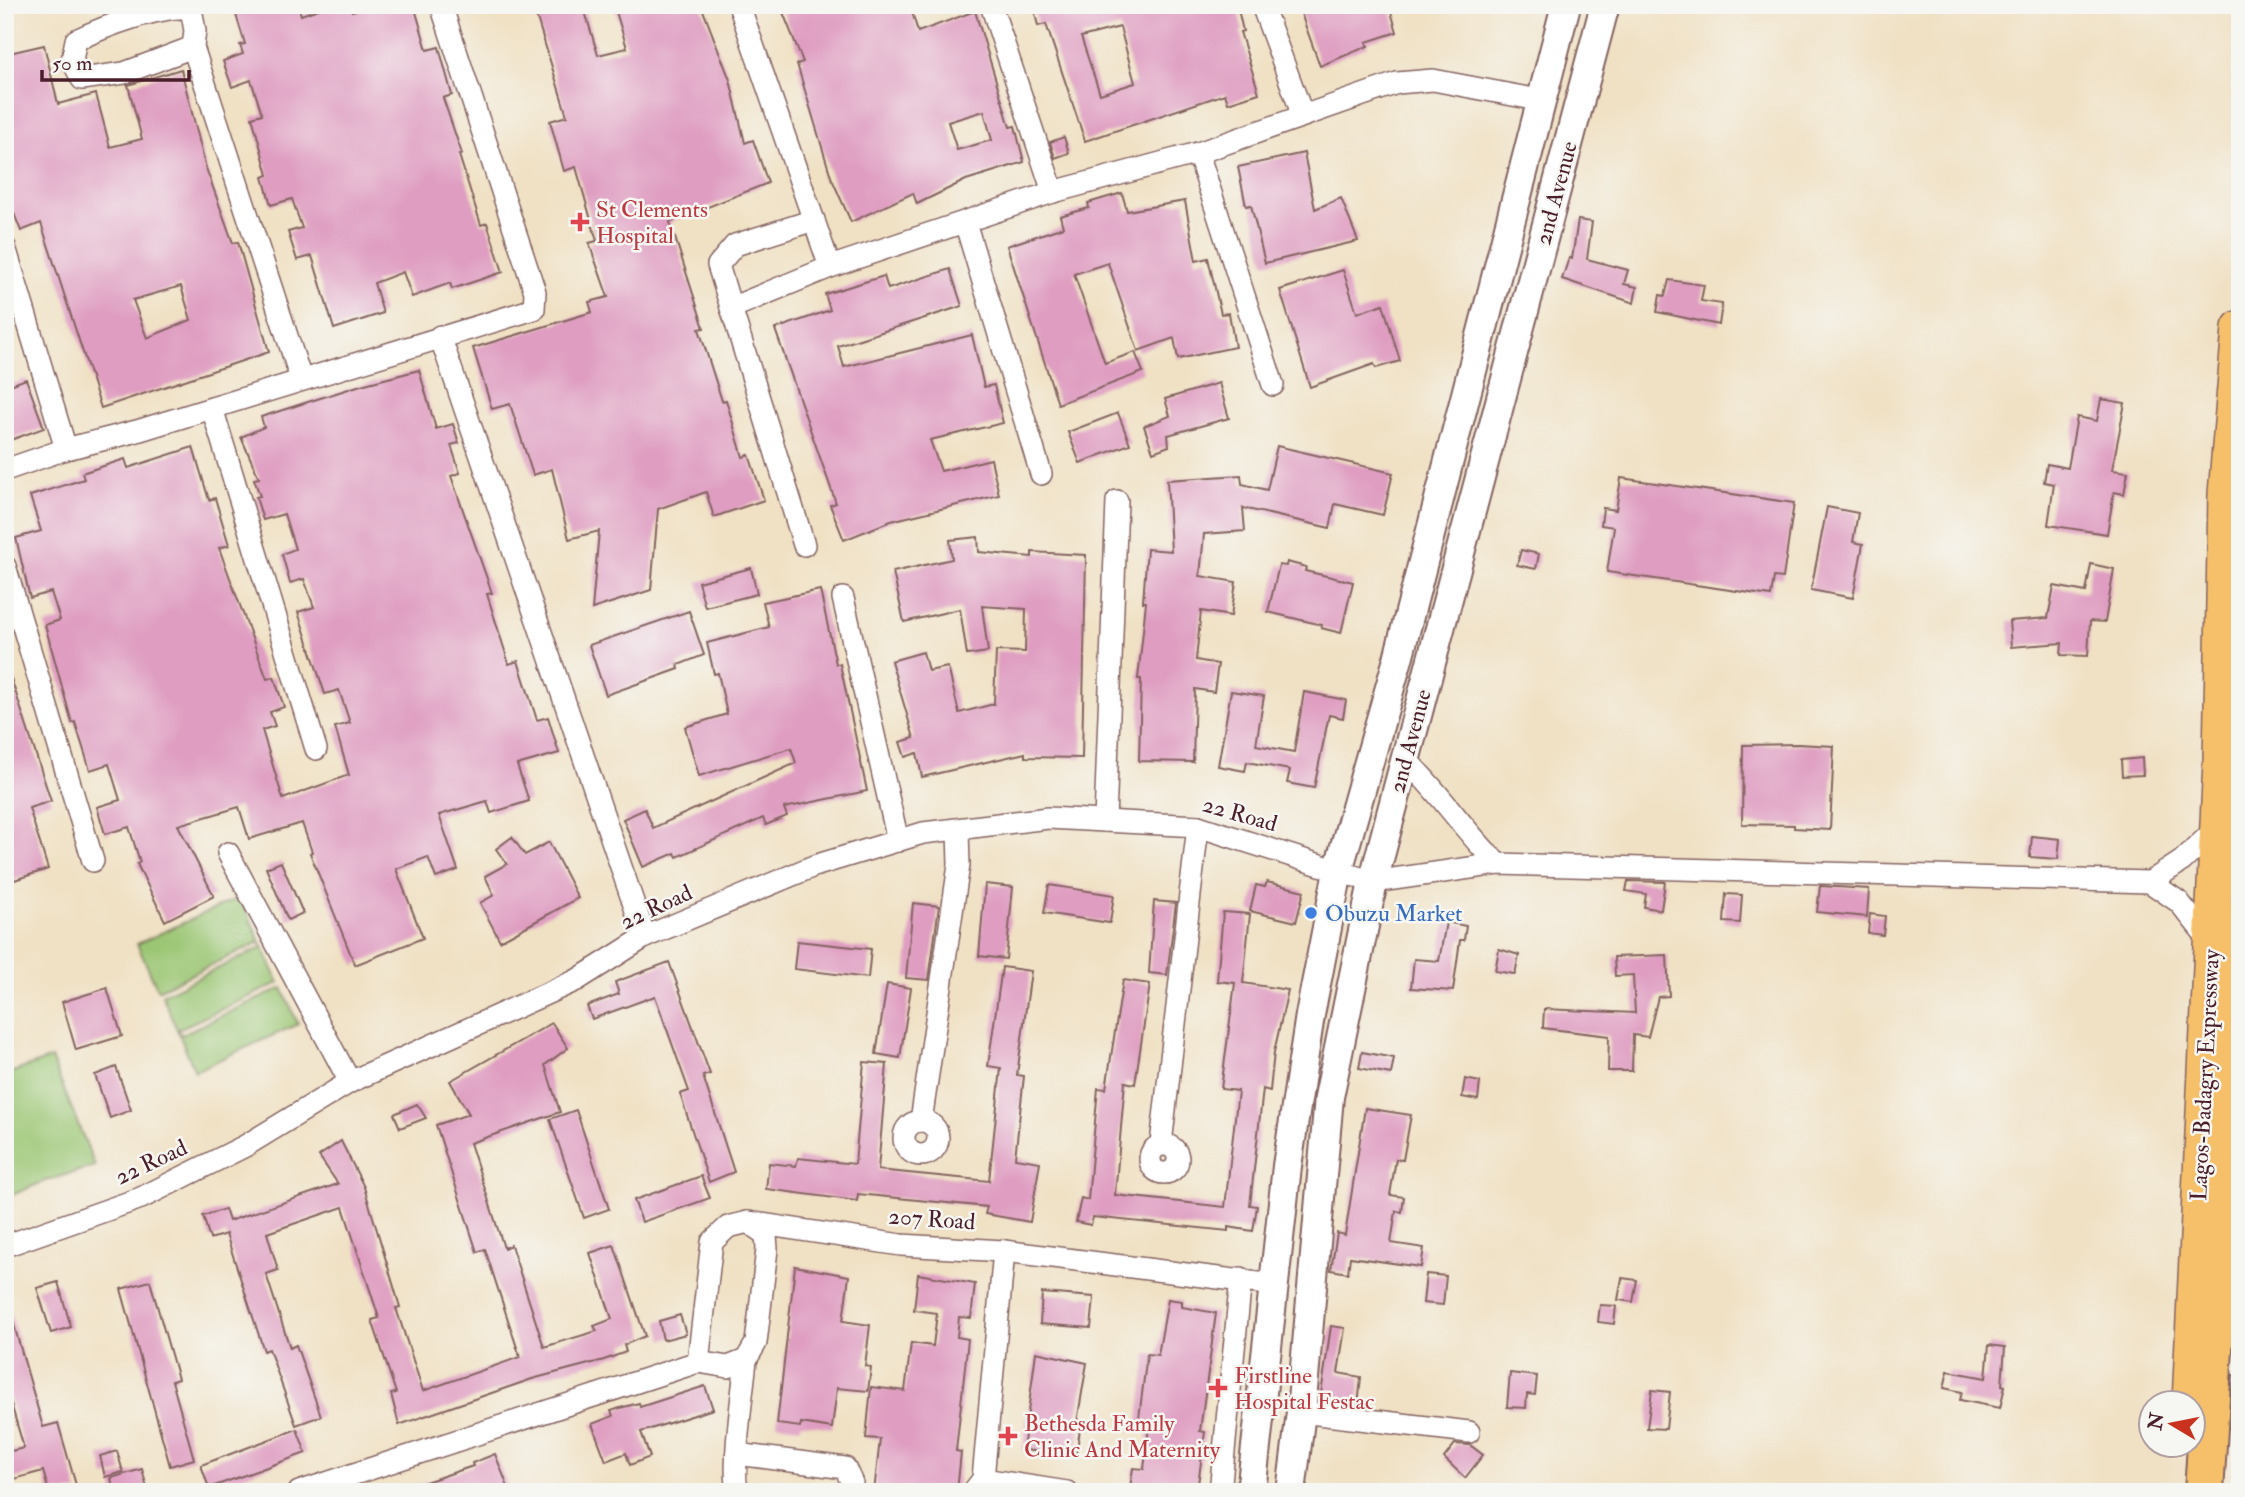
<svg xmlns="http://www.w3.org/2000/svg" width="2245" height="1497" font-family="'IM FELL Double Pica',serif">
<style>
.green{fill:#9bc673;stroke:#72724f;stroke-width:2}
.building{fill:#df9dc1;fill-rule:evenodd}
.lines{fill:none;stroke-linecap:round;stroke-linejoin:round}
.minor-casing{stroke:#846361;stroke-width:24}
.tertiary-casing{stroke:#846361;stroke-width:32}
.primary-casing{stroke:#846361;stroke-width:38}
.motorway-casing{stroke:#846361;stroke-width:42}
.minor{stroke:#fff;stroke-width:21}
.tertiary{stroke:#fff;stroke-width:28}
.primary{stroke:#f6c06b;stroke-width:35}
.motorway{stroke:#f6c06b;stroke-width:38}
.health-dot{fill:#e0444e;stroke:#f6f6f2;stroke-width:2.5}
.shop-dot{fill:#3f7fe0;stroke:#f6f6f2;stroke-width:2.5}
.labels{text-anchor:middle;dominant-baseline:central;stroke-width:5;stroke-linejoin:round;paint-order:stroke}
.street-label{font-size:23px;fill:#4a1f2b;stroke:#f6f6f2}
.health-label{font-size:23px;fill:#be3a42;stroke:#f6f6f2;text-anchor:start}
.shop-label{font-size:23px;fill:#366cbe;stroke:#f6f6f2;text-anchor:start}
</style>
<rect width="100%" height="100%" fill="#f6f6f2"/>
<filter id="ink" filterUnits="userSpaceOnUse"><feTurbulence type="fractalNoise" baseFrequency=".0143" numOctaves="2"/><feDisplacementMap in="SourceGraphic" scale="14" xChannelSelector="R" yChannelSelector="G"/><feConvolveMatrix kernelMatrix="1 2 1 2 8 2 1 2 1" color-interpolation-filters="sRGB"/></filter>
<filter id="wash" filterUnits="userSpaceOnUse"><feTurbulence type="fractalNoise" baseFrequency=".00686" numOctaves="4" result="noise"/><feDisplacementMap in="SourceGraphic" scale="28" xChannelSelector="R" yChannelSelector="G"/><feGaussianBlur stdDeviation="1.57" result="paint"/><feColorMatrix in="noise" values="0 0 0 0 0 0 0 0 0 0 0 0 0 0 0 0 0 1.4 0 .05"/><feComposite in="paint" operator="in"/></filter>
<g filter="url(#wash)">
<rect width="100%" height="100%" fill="#f0e1c4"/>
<!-- green -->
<g class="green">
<path d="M240 897 279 983 178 1029 180 1035 282 988 298 1024 195 1071 162 995 263 947 260 942 158 990 137 944Z"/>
<path d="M51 1058 95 1166 45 1181 5 1198V1075Z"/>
</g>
<g id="blocks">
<!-- building -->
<g class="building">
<path d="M233 5H298L301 15 330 5H350L352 11 372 5H414L427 50 439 47 452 95 443 98 462 154 459 155 481 225 487 223 503 272 452 289 450 283 412 297 403 272 374 283 383 313 334 329 312 256 297 260 288 232 302 228 292 199 271 205 263 177 268 175 252 117 262 114 251 80 232 87 223 61 243 54 240 45 245 44Z"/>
<path d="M533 5H583L598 55 627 48 614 5H701L730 80 745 143 753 140 768 183 670 222 704 328 699 329 722 401 726 400 743 457 749 455 764 500 714 517 706 492 658 509 651 590 592 609 599 531 569 539 552 469 533 475 510 404 492 409 473 348 592 312 589 302 608 297 589 243 597 241 576 167 564 171 550 121 567 116Z"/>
<path d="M780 5H910L918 32 975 11 1010 127 1015 126 1024 162 966 180 917 204 913 193 851 222 831 177 797 64 803 62ZM984 111 992 140 957 150 948 122Z"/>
<path d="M1033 5H1130L1131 10 1163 5 1165 10 1184 5H1237L1243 31 1240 32 1259 93 1228 103 1225 94 1085 141 1046 24 1038 26ZM1120 27 1135 83 1100 94 1081 37Z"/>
<path d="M1298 5H1389L1397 32 1366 42 1368 46 1320 66Z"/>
<path d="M44 45 58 104 96 94 110 147 142 139 128 85 181 69 206 168 233 243 238 242 269 352 101 408 41 223 21 231 6 193 11 191 5 177V54ZM181 286 191 320 147 338 133 300Z"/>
<path d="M1064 137 1069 153 1055 158 1050 142Z"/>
<path d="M1304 153 1315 209 1341 198 1358 241 1265 263 1251 205 1246 206 1238 167Z"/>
<path d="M1122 193 1127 211 1185 201 1196 261 1208 258 1221 314 1229 313 1235 347 1178 359 1174 338 1138 351 1108 263 1074 274 1105 363 1135 352 1143 372 1058 404 1007 246 1063 227 1060 216 1089 208 1088 203Z"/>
<path d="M1578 220 1592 222 1587 259 1628 270 1624 284 1637 287 1634 303 1562 279 1569 258 1572 259Z"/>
<path d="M950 269 962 306 838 346 844 367 972 335 984 387 994 385 1003 423 930 440 941 471 991 459 999 495 891 521 844 540 830 505 836 503 775 329 830 310 825 294 884 276 888 289Z"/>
<path d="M1343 270 1357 313 1383 304 1400 361 1376 368 1374 364 1310 387 1280 290Z"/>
<path d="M1669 280 1704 285 1701 301 1722 304 1719 325 1657 312 1660 295 1665 296Z"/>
<path d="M419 370 436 429 453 424 459 443 451 445 460 473 451 476 492 593 487 594 509 664 518 661 537 720 548 717 559 753 517 765 529 801 491 813 487 801 439 815 458 870 436 878 428 857 396 869 423 938 355 965 310 853 312 852 302 823 249 839 239 807 178 825 214 896 165 921 137 864 140 862 129 827 105 834 97 807 120 800 109 764 90 770 75 722 72 723 45 625 60 620 51 592 30 598 16 538 41 531 30 496 84 479 82 473 125 459 128 468 193 447 209 500 215 498 229 545 219 548 267 679 274 677 284 707 270 712 275 726 262 730 283 799 349 775 335 727 350 723 339 690 325 694 298 612 314 607 304 579 290 583 282 554 295 549 284 514 263 520 256 497 260 496 254 479 259 478 241 437 264 427 261 417 361 385Z"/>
<path d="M26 379 44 428 5 442V387Z"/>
<path d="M1219 383 1229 418 1168 435 1169 446 1153 452 1144 426 1170 416 1165 399Z"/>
<path d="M2101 399 2125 403 2112 470 2128 472 2124 494 2114 492 2107 534 2048 525 2054 484 2044 482 2047 464 2068 468 2077 417 2097 421Z"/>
<path d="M1118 413 1130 444 1080 463 1068 432Z"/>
<path d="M1277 446 1393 473 1383 515 1335 504 1330 528 1243 508 1245 531 1204 534 1200 576 1236 582 1231 616 1201 611 1196 660 1218 664 1214 692 1195 689 1193 762 1139 761 1141 679H1138L1146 602H1143L1147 549 1171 551 1167 480 1241 475 1242 484 1267 490Z"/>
<path d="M1621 478 1794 503 1783 578 1774 577 1771 596 1607 572 1614 527 1601 525 1603 508 1616 510Z"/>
<path d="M1827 507 1858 513 1853 542 1863 544 1853 598 1811 590Z"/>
<path d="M978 537 979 552 1032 557V552L1086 555 1082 758 1025 757V753L922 777 917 753 905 757 900 742 914 738 891 661 923 652 928 671 948 667 959 713 994 704 996 651 1025 652 1026 609 982 606 988 652 967 655 960 609 904 622 893 572 952 559 950 540Z"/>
<path d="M1521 550 1539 554 1536 569 1517 565Z"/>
<path d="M1287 562 1306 567 1305 571 1353 582 1341 633 1321 628 1322 625 1268 612 1279 565 1286 566Z"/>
<path d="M2091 564 2114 569 2105 622 2090 621 2088 656 2061 655 2062 643 2011 647 2009 621 2048 618 2054 586 2086 592Z"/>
<path d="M751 568 757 594 705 607 698 582Z"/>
<path d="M820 590 836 664H840L867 791 784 808 787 816 766 825 763 818 677 857 675 853 643 867 623 819 645 809 653 828 796 763 791 748 699 776 685 727 727 714 718 673 714 674 707 643 769 627 763 602Z"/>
<path d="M689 611 704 655 678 665 679 669 606 695 589 645Z"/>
<path d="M9 672 51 801 29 808 48 869 5 883V673Z"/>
<path d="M1231 691 1264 696 1256 745 1294 752 1304 692 1346 700 1343 718 1329 715 1314 788 1287 783 1290 770 1247 762 1245 771 1218 766Z"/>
<path d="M1798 744 1834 746 1830 830 1794 828V825L1742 824 1743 745Z"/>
<path d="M2142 758 2143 775 2122 776 2121 760Z"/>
<path d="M2032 836 2060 839 2058 859 2030 857Z"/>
<path d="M512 837 525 855 549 842 578 898 500 941 480 903 494 895 485 876 507 864 496 849Z"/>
<path d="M281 862 303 913 288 920 266 868Z"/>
<path d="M1628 881 1665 882 1661 910 1644 907 1646 894 1626 891Z"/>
<path d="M1267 882 1304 891 1296 922 1250 911 1256 885 1265 887Z"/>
<path d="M985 884 1013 887 1006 959 979 956Z"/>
<path d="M1049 885 1114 895 1110 923 1044 913Z"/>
<path d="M1820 886 1869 889 1867 917 1817 912Z"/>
<path d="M1726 894 1742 895 1740 923 1724 922Z"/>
<path d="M1154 901 1176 903 1167 975 1149 973Z"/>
<path d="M913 903 939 906 929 980 906 978Z"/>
<path d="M1223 912 1250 914 1243 983 1288 990 1274 1052 1270 1091 1263 1089 1250 1205 1257 1206 1253 1231 1228 1227V1231L1093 1217 1091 1225 1076 1222 1081 1198 1088 1200 1098 1088 1106 1089 1123 980 1150 984 1135 1084 1125 1082 1115 1195 1225 1207 1238 1091 1221 1089 1235 983 1217 981Z"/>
<path d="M1870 914 1885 916 1883 935 1868 933Z"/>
<path d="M1446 922 1466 926 1464 940H1460L1453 991 1411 988 1414 959 1439 961Z"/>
<path d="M797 941 871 949 868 978 794 969Z"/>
<path d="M1499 949 1519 955 1515 974 1495 971Z"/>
<path d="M1667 955 1669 996 1658 997 1648 1037 1633 1035 1632 1071H1608L1609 1036 1543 1028 1544 1009 1635 1013 1633 975 1615 976 1614 957Z"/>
<path d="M669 962 710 1074 703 1076 734 1172 709 1182 680 1094 689 1091 655 996 592 1019 587 1006 619 994 615 982Z"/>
<path d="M1002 967 1031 971 1017 1075 1024 1076 1015 1158 1040 1162 1030 1222 985 1214 987 1207 858 1194 857 1201 766 1189 769 1163 796 1166 798 1158 855 1164 864 1062 887 1064 878 1170 989 1181 1001 1068 988 1066Z"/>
<path d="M887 984 911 988 900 1058 876 1054Z"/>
<path d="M107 988 122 1036 76 1050 62 1002Z"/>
<path d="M552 1023 568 1048 545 1065 560 1112 470 1143 504 1248 511 1245 544 1347 597 1331 594 1326 612 1319 590 1253 614 1245 645 1336 624 1345 626 1352 604 1360 532 1379 399 1425 391 1394 396 1393 372 1320 379 1318 343 1207 267 1233 278 1270 266 1274 290 1348 296 1345 321 1416 296 1425 269 1349 264 1351 226 1234 210 1239 203 1216 225 1209 229 1221 338 1184 319 1156 341 1141 364 1187 400 1307 396 1308 423 1391 520 1357 485 1249 477 1252 436 1125 469 1114 450 1081Z"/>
<path d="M1362 1052 1394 1058 1391 1074 1359 1068Z"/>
<path d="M116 1067 131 1110 110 1118 95 1075Z"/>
<path d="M1465 1079 1480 1082 1478 1100 1462 1097Z"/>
<path d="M417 1104 426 1118 400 1128 394 1114Z"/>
<path d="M1365 1108 1411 1115 1403 1160 1396 1159 1390 1195 1404 1197 1402 1212 1396 1211 1391 1243 1424 1248 1421 1267 1350 1257 1348 1273 1331 1270 1337 1233 1345 1235Z"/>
<path d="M576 1110 609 1209 584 1218 550 1119Z"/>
<path d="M701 1176 710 1198 642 1222 634 1200Z"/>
<path d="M795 1266 849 1276 843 1321 870 1325 865 1366 871 1367 868 1391 837 1388 832 1428 801 1423 800 1427 777 1424Z"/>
<path d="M918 1274 975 1284 971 1318 959 1317 957 1337 968 1339 956 1451 961 1452 957 1492H874L880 1439 866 1438 871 1387 905 1391 911 1343 933 1346 937 1313 914 1310Z"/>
<path d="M1426 1274 1446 1276 1443 1305 1423 1303Z"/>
<path d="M1622 1278 1637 1280 1633 1302 1618 1300Z"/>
<path d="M150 1281 178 1379 172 1381 194 1459 170 1466 121 1289Z"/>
<path d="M58 1282 71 1327 51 1333 37 1288Z"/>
<path d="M1042 1293 1094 1297 1091 1328 1040 1324Z"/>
<path d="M1168 1299 1182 1301V1307L1216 1313 1200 1431 1205 1432 1197 1492H1145L1130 1488 1133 1468 1144 1469 1149 1427 1138 1426 1147 1354 1158 1355Z"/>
<path d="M1600 1305 1616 1306 1614 1324 1598 1322Z"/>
<path d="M10 1311 43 1427 58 1423 78 1492H49L43 1471 14 1479 7 1452 24 1448 5 1383V1312Z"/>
<path d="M680 1315 686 1334 663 1340 659 1321Z"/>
<path d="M1331 1326 1345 1328 1338 1373 1361 1377 1358 1406 1320 1401Z"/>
<path d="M1989 1345 2005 1347 2002 1385 2005 1386 2000 1408 1960 1400 1962 1392 1944 1388 1948 1371 1986 1378Z"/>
<path d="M1036 1352 1087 1363 1077 1422 1081 1423 1076 1455 1023 1450Z"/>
<path d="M1510 1373 1537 1376 1535 1395 1527 1394 1526 1408 1507 1407Z"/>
<path d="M2233 1375H2240V1429L2230 1428Z"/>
<path d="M705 1386 713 1409 641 1432 650 1457 630 1465 626 1453 606 1461 592 1424 613 1416 611 1411 620 1408 639 1403 640 1407Z"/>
<path d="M1652 1390 1670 1392 1666 1429 1647 1428Z"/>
<path d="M297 1429 306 1453 209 1488 201 1465Z"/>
<path d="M1455 1444 1470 1445 1483 1455 1465 1478 1444 1458Z"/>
<path d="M117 1451 123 1472 105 1477 100 1456Z"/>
<path d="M495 1454 510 1492H406L405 1489 473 1466 472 1463Z"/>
<path d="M142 1469 148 1492H114L111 1478Z"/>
</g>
</g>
</g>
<g filter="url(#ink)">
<use href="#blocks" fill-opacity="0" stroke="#846361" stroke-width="2"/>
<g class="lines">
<defs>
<g id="minor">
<path d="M739 5 830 267"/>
<path d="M991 5 1053 192"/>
<path d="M1262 5 1303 116"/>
<path d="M193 47 124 73 82 79 72 60 76 40C106 26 158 6 191 8L195 31 193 47 301 379"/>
<path d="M1198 153 1273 385"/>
<path d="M965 222 1041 474"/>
<path d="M5 247 66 449"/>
<path d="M731 308 830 267 1053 192 1198 153 1397 83 1433 80 1544 101"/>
<path d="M440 336 645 937"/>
<path d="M212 408 316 749"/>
<path d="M5 470 66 449 137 431 534 309 535 292 441 5"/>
<path d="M804 545 718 265 735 245 814 220"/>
<path d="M5 566 93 861"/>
<path d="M843 598 898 841"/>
<path d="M1405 759C1440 792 1463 830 1498 864"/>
<path d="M1105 821 1117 501"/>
<path d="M228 853 350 1082"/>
<path d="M2150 882 2182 861 2217 828"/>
<path d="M921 1121 959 865 958 830"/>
<circle cx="921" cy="1138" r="17"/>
<path d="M1161 1144 1198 826"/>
<circle cx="1164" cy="1159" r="14"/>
<path d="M5 1246 141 1198 245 1146 350 1082 577 980 645 937 814 866 923 833 1048 818 1198 826 1373 882 1498 864 2150 882 2179 902 2211 942"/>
<path d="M698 1362 712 1242 728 1227 748 1222 901 1245 1004 1251 1274 1285"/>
<path d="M1301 1412 1469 1432"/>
<path d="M737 1454 845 1468 852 1483 850 1492"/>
<path d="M983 1479 1067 1492"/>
<path d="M299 1492 698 1362 728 1367 746 1360 756 1343 767 1249 766 1235 748 1222"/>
<path d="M739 1492C730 1479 744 1382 746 1360"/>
<path d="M973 1492 983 1479 1004 1251"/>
<path d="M1220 1492 1241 1278"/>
</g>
<g id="tertiary">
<path d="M1251 1492 1287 1166 1310 1015 1338 871 1398 659 1566 5"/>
<path d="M1291 1492 1301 1412 1329 1097 1373 882 1605 5"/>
</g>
<path id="primary" d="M2190 1402 2221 761 2226 494 2240 328"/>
<path id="motorway" d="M2204 1492 2240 922"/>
</defs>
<!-- minor casing -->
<use href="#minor" class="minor-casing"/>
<!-- tertiary casing -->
<use href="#tertiary" class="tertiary-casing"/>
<!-- primary casing -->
<use href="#primary" class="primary-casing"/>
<!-- motorway casing -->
<use href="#motorway" class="motorway-casing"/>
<!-- minor -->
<use href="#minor" class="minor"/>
<!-- tertiary -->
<use href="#tertiary" class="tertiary"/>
<!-- primary -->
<use href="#primary" class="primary"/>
<!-- motorway -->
<use href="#motorway" class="motorway"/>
</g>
</g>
<!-- markers -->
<g class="health-dot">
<path d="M576.5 211.5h7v7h7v7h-7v7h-7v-7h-7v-7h7z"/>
<path d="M1214.5 1377.5h7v7h7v7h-7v7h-7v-7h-7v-7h7z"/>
<path d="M1004.5 1425.5h7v7h7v7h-7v7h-7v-7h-7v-7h7z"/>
</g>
<circle class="shop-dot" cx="1311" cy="913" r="7"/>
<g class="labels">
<!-- street labels -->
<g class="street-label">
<text transform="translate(1556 193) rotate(-75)">2nd Avenue</text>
<text transform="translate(1410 741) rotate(-75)">2nd Avenue</text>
<text transform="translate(1240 814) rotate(16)">22 Road</text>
<text transform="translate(656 907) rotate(-25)">22 Road</text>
<text transform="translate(2205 1075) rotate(-87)">Lagos-Badagry Expressway</text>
<text transform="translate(151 1162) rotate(-25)">22 Road</text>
<text transform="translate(932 1219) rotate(4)">207 Road</text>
</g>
<!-- health labels -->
<g class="health-label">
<text x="596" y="209">St Clements<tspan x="596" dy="26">Hospital</tspan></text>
<text x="1234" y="1375">Firstline<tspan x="1234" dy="26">Hospital Festac</tspan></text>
<text x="1024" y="1423">Bethesda Family<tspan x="1024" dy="26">Clinic And Maternity</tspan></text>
</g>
<!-- shop labels -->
<g class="shop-label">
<text x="1325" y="913">Obuzu Market</text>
</g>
</g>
<!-- margin -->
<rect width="2245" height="1497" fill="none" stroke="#f6f6f2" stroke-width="28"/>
<!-- north arrow -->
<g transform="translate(2172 1424) rotate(280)"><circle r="33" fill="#f6f6f2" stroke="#b1a0a2" stroke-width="2"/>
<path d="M0-5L12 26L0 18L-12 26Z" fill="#c8321e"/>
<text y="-10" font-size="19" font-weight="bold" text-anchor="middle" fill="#4a1f2b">N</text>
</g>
<!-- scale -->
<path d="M42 70v10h147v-10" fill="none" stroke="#4a1f2b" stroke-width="3.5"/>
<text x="52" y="70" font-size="21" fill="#4a1f2b" stroke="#f6f6f2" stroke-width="5" paint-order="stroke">50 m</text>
</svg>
